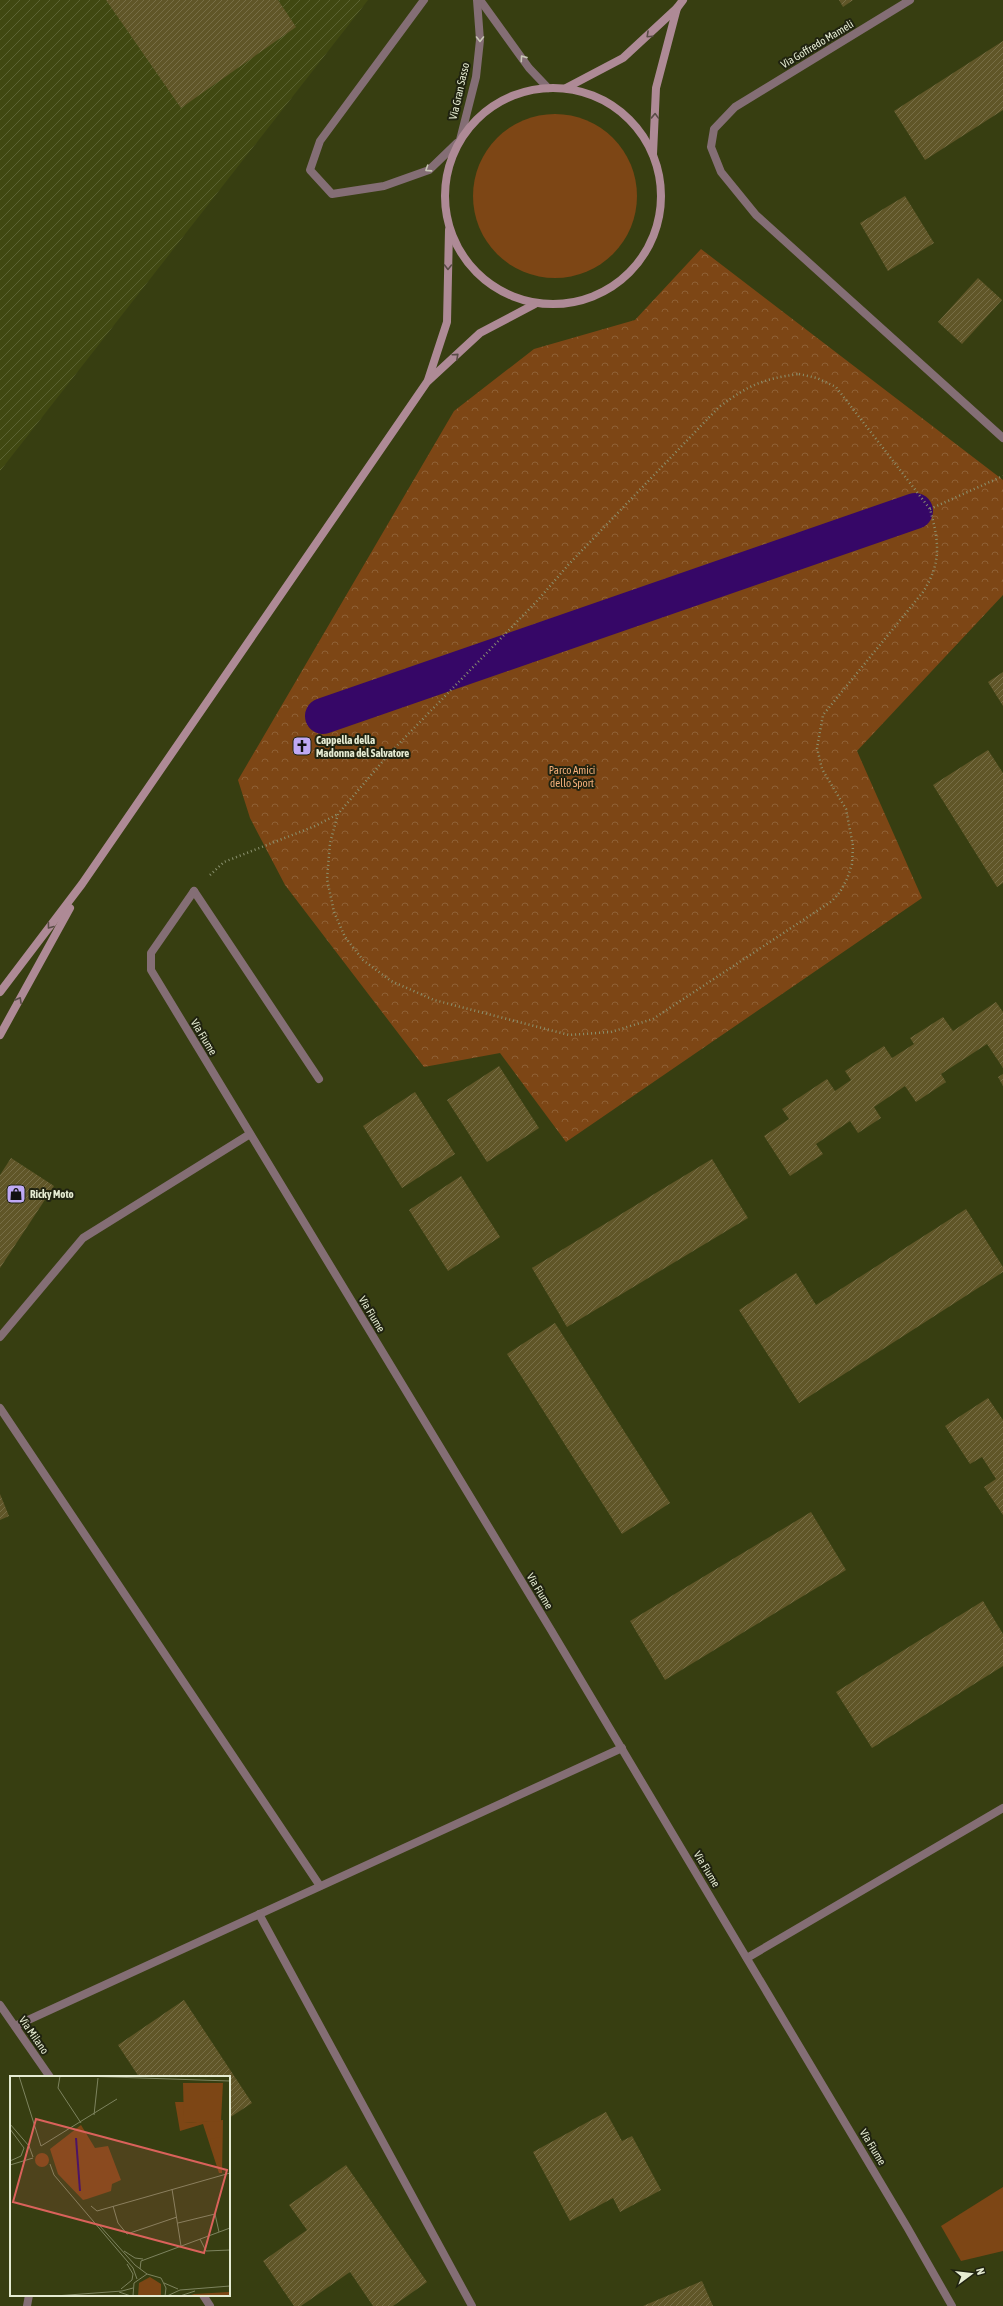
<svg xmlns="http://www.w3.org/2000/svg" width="1003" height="2306" font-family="'Asap Condensed',sans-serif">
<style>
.industrial{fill:url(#industrial-furrows)}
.grass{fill:#7d4615}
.park{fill:url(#park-crowns)}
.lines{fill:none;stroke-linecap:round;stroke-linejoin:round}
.canal{stroke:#360767;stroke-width:36}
.building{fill:url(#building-hatch)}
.path{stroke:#8b926f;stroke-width:2.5;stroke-dasharray:1 3;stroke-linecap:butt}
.service{stroke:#846e75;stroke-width:8}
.pedestrian{stroke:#846e75;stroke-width:8}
.minor{stroke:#846e75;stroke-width:8}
.secondary{stroke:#ae8a96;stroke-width:8}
.oneway{stroke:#594c46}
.oneway2{stroke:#c8c6b6}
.labels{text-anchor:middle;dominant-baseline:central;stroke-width:4;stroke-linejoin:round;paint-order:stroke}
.street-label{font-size:11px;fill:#e5ebd2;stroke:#202310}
.poi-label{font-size:11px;font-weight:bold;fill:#e5ebd2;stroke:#202310;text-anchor:start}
.park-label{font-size:11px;fill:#f2ae7a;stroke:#202310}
.inset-river{fill:none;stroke:#360767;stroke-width:2}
.inset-road{fill:none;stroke:#7d835e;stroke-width:1}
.view{fill:#da625b;fill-opacity:0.15;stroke:#da625b;stroke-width:2}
.inset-edge{fill:none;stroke:#e5ebd2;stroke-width:2}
</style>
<defs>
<pattern id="industrial-furrows" width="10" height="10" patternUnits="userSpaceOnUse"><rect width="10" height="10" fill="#404811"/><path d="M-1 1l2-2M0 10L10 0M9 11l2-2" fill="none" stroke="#5b6333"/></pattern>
<pattern id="park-crowns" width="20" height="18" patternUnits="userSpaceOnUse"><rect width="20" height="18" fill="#7d4615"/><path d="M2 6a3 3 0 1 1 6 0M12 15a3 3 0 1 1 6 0" fill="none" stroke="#8f6136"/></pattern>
<pattern id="building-hatch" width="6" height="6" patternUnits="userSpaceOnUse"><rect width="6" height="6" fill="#605628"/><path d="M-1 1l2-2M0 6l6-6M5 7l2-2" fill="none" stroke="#776e46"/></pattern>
</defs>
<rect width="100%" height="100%" fill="#373e11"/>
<!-- industrial -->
<path class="industrial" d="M0 0H368L0 471Z"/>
<!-- grass -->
<g class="grass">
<circle cx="555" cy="196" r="82"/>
<path d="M1003 2187V2251L961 2261 941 2226Z"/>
</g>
<!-- park -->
<path class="park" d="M701 249 1003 480V595L857 751 922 898 566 1142 500 1053 424 1067 285 885 250 818 238 780 454 411 534 349 635 320Z"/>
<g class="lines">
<!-- canal -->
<path class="canal" d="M323 716 915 511"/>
</g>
<!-- building -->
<g class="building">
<path d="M106 0H278L296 27 181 108Z"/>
<path d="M839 0H853L843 7Z"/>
<path d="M1003 41V110L925 160 894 111Z"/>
<path d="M905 196 934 243 888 271 860 223Z"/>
<path d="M978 278 1002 300 962 344 938 322Z"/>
<path d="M1003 672V706L988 682Z"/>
<path d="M988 750 1003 773V883L997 887 933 785Z"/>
<path d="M996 1002 1003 1012V1068L987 1044 941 1074 946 1082 916 1102 905 1086 874 1107 881 1118 858 1133 850 1121 816 1144 823 1154 790 1176 764 1136 789 1119 782 1109 827 1079 835 1091 851 1080 845 1071 884 1046 892 1058 914 1044 910 1038 943 1017 953 1031Z"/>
<path d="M499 1066 539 1128 487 1162 447 1100Z"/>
<path d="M1003 1074V1086L998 1077Z"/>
<path d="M415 1092 455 1154 402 1188 363 1126Z"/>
<path d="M11 1158 54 1186 0 1268V1175Z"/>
<path d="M712 1159 748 1218 567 1327 532 1268Z"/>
<path d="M461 1176 500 1237 448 1271 409 1210Z"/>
<path d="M966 1209 1003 1267V1272L799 1403 739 1310 796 1273 816 1305Z"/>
<path d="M555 1323 670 1503 622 1534 507 1354Z"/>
<path d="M988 1398 1003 1420V1515L984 1487 996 1479 982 1457 970 1464 945 1426Z"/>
<path d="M0 1494 9 1516 0 1520Z"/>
<path d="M811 1512 846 1570 665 1680 630 1621Z"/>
<path d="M983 1601 1003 1634V1666L872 1748 836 1692Z"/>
<path d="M184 2000 252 2103 229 2118V2077H139L118 2045Z"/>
<path d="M606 2112 622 2141 632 2136 661 2190 620 2212 613 2198 570 2221 533 2152Z"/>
<path d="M346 2165 427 2282 393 2306H373L350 2272 301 2306H294L263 2261 307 2230 289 2205Z"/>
<path d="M702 2281 713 2306H643Z"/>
</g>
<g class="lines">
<!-- path -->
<g class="path">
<path d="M799 374 817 378 836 387 930 509C939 542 942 562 923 592L823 715 817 748 822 769 846 809 853 846 852 864 847 879 840 892 832 901 653 1019 611 1032 569 1035 434 1000 391 981 363 960 345 937 334 912 327 879 330 843 338 814 389 754 538 600 569 564 719 407C749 385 762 379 799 374Z"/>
<path d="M930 509 1003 476"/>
<path d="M210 875 224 862 315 826 338 814"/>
</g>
<!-- service -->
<g class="service">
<path d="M424 0 320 141 310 170 332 194 384 186 429 170 457 143"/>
<path d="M194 891 319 1079"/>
</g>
<!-- pedestrian -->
<path class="pedestrian" d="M747 1958 1003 1808"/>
<!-- minor -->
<g class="minor">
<path d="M480 0 529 68 548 88"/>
<path d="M910 0 735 107 714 129 711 147 721 172 756 215 1003 438"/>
<path d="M460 140 476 77 480 40 477 0"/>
<path d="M194 891 151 953V970L551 1630 907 2227 952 2306"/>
<path d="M0 1337 83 1238 250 1134"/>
<path d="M0 1408 320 1886"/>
<path d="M259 1914 472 2306"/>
<path d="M0 2005 50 2077"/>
<path d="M15 2026 622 1748"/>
<path d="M203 2295 210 2306"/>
<path d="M27 2306 29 2295"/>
</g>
<!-- secondary -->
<g class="secondary">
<circle cx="553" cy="196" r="108"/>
<path d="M566 88 623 58 677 8 683 0"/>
<path d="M653 154 656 88 677 8"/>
<path d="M428 380 447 322 449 230"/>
<path d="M0 992 82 884 427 382 480 333 535 304"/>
<path d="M0 1035 70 908"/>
</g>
</g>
<!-- one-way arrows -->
<defs><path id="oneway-chevron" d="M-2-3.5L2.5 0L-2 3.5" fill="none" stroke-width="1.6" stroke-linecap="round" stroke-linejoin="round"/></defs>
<g class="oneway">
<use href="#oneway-chevron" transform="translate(649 35) rotate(137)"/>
<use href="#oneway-chevron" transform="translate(655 116) rotate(-88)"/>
<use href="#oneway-chevron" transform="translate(448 267) rotate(91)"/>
<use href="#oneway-chevron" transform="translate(456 356) rotate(-42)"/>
<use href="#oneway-chevron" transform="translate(50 926) rotate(127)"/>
<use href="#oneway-chevron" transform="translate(19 1000) rotate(-61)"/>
</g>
<g class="oneway2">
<use href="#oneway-chevron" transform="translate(480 39) rotate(90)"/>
<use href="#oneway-chevron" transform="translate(523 58) rotate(-125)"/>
<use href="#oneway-chevron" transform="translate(428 169) rotate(147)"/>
</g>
<!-- icons -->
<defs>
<symbol id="church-square" viewBox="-11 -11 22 22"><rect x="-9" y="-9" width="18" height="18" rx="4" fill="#bfa9f4" stroke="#202310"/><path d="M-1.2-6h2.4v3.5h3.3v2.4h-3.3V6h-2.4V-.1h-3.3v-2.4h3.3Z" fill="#111"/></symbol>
<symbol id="shop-square" viewBox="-11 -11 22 22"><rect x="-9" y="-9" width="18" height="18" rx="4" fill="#bfa9f4" stroke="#202310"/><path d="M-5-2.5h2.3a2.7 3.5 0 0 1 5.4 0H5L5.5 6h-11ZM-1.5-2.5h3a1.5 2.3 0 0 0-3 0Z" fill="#111"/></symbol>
</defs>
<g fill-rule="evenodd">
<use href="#church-square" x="291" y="735" width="22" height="22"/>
<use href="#shop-square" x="5" y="1183" width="22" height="22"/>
</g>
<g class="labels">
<!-- street labels -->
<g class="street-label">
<text transform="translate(817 44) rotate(-31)">Via Goffredo Mameli</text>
<text transform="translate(459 91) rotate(-77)">Via Gran Sasso</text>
<text transform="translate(204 1037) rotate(59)">Via Fiume</text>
<text transform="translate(372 1314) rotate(59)">Via Fiume</text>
<text transform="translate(540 1591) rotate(59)">Via Fiume</text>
<text transform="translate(707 1869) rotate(59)">Via Fiume</text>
<text transform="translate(34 2035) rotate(55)">Via Milano</text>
<text transform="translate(873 2147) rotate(59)">Via Fiume</text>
</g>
<!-- poi labels -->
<g class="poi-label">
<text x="316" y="740">Cappella della<tspan x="316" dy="13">Madonna del Salvatore</tspan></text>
<text x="30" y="1194">Ricky Moto</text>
</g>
<!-- park labels -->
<g class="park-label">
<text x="572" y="770">Parco Amici<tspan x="572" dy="13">dello Sport</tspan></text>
</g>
</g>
<!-- overview -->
<g transform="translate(10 2076)">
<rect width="220" height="220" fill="#373e11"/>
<path d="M165 26H174V47L213 44 212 97H209L193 48 170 55ZM25 84a7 7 0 1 1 14 0a7 7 0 1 1-14 0ZM140 201 151 208V220H128L129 207Z" fill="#7d4615"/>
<path d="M71 49 85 72 98 70 111 104 102 108 101 115 77 123 73 124 48 98 40 73ZM210 61V84L206 86 200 63ZM219 216V220H178L184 218Z" fill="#7d4615"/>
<path d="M173 7H213L211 45 174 47Z" fill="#7d4615"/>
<path class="inset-river" d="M66 62 70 115"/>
<path class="inset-road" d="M9 0 31 70 107 23M50 0 48 12 71 47M72 0 220 5M84 39 88 2M0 48 19 70 23 81M0 53 14 72 11 80 0 85M40 88 44 99 123 192 127 203M0 89 23 82M162 113 171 170M81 130 87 135 220 97M103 130 108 147 117 158 167 141M168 147 205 138 209 156M89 149 125 189 137 198M190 163 196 175 220 174M114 175 125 182 133 183M130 193 131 185 220 152M154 207 168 213M111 213 122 204 123 198 117 188M109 216 121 220M45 220 112 215 123 212M123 220 124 207 137 198 151 202 156 212 155 220M157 220 170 214 220 210M170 220 185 215"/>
<path class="view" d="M26 43 217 94 194 177 3 126Z"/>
<rect width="220" height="220" class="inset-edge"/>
</g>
<!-- north arrow -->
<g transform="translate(971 2274) rotate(75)" stroke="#202310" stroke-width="3" paint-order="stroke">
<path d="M0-3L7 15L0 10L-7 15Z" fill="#e5ebd2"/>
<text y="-6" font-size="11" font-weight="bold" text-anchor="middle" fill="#e5ebd2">N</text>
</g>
</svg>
